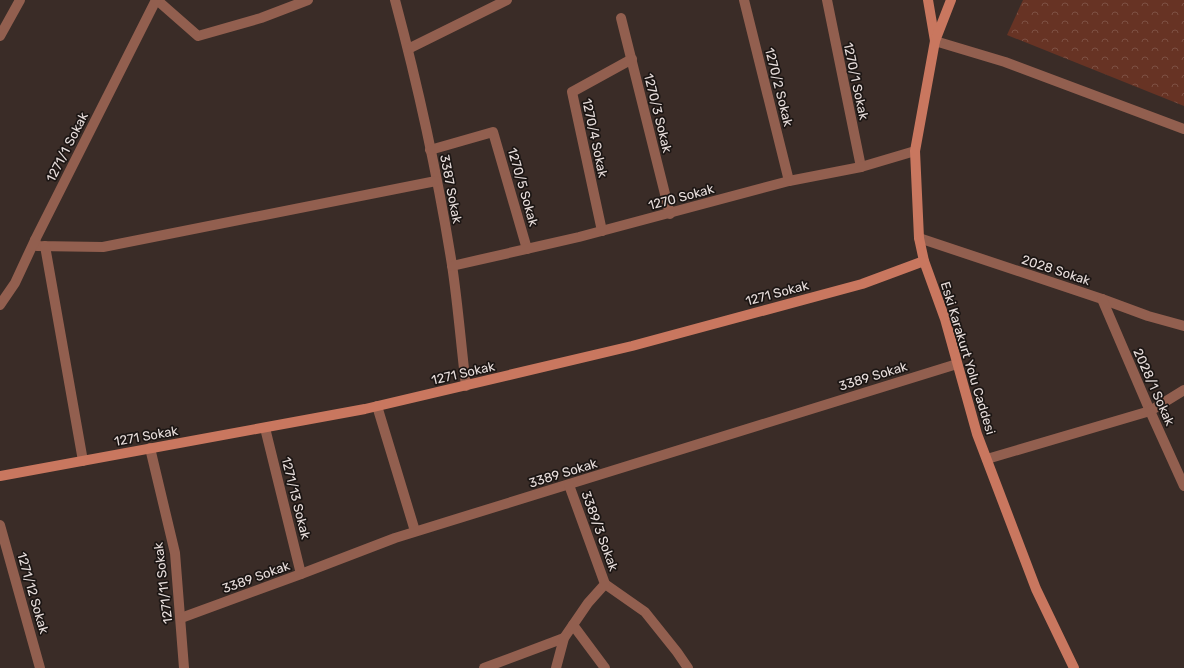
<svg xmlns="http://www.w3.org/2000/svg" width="1184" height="668" font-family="Rubik,sans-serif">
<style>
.forest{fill:url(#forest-crowns)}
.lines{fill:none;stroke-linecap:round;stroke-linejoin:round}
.lane{stroke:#925f4f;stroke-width:10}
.street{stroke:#925f4f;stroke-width:10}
.secondary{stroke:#c9775f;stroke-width:10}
.labels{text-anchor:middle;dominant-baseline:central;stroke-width:3.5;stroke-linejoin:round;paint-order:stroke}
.street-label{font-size:13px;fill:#e7dddb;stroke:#1c1614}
</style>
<defs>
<pattern id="forest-crowns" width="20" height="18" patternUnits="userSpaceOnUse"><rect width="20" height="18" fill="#673324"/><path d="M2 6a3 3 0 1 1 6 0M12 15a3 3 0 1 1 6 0" fill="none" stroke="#7d5043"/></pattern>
</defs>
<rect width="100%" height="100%" fill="#3a2c27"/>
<!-- forest -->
<path class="forest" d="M1023 0H1184V106L1007 35Z"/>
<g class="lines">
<!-- lane -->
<path class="lane" d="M605 584 645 612 677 652 688 668"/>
<!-- street -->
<g class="street">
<path d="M157 0 198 36 261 18 308 0"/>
<path d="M395 0C418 86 438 177 452 265 458 305 461 345 466 386"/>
<path d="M744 0 789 181"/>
<path d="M827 0 861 167"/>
<path d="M621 18 670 214"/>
<path d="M0 36 20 0"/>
<path d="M935 41 1005 62 1184 129"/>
<path d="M408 49 507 0"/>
<path d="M430 150 493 132 527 249"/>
<path d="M602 231 572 92 632 59"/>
<path d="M919 238 1102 299 1148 316 1184 326"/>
<path d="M35 240 37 246 103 247 436 181"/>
<path d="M45 246 83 461"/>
<path d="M452 266 579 237 789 181 861 167 915 151"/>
<path d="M1102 299 1150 411 1184 486"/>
<path d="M0 305 15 283 35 240 156 0"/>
<path d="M377 406 415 531"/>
<path d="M265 428 301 574"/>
<path d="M150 448 175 553 184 668"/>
<path d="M987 459 1150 411 1184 390"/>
<path d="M0 525 40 668"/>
<path d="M181 618 301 574 395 538 957 364"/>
<path d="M573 625 605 668"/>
<path d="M484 668 564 638"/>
<path d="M556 668 564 638 588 603 605 584 569 485"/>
</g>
<!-- secondary -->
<g class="secondary">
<path d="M928 0 935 41"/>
<path d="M951 0 935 41 915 151 919 238 924 261 945 319 977 434 1036 589 1074 668"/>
<path d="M0 476 365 409 632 346 862 284 924 261"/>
</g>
</g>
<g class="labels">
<!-- street labels -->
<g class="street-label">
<text transform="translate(856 81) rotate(78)">1270/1 Sokak</text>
<text transform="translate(779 87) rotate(76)">1270/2 Sokak</text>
<text transform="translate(658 113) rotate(76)">1270/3 Sokak</text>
<text transform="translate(595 138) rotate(78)">1270/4 Sokak</text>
<text transform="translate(67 147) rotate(-63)">1271/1 Sokak</text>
<text transform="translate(523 187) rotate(74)">1270/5 Sokak</text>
<text transform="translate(451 189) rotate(79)">3387 Sokak</text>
<text transform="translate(681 197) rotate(-15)">1270 Sokak</text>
<text transform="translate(1056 270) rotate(18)">2028 Sokak</text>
<text transform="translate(777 293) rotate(-15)">1271 Sokak</text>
<text transform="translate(968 358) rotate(73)">Eski Karakurt Yolu Caddesi</text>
<text transform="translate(463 373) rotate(-13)">1271 Sokak</text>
<text transform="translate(873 376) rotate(-17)">3389 Sokak</text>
<text transform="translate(1154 387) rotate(66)">2028/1 Sokak</text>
<text transform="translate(146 436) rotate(-10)">1271 Sokak</text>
<text transform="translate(563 473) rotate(-17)">3389 Sokak</text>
<text transform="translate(296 498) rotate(76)">1271/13 Sokak</text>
<text transform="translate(600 531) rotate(70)">3389/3 Sokak</text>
<text transform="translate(256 577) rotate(-20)">3389 Sokak</text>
<text transform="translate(163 583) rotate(-97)">1271/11 Sokak</text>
<text transform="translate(33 593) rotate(74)">1271/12 Sokak</text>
</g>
</g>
</svg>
